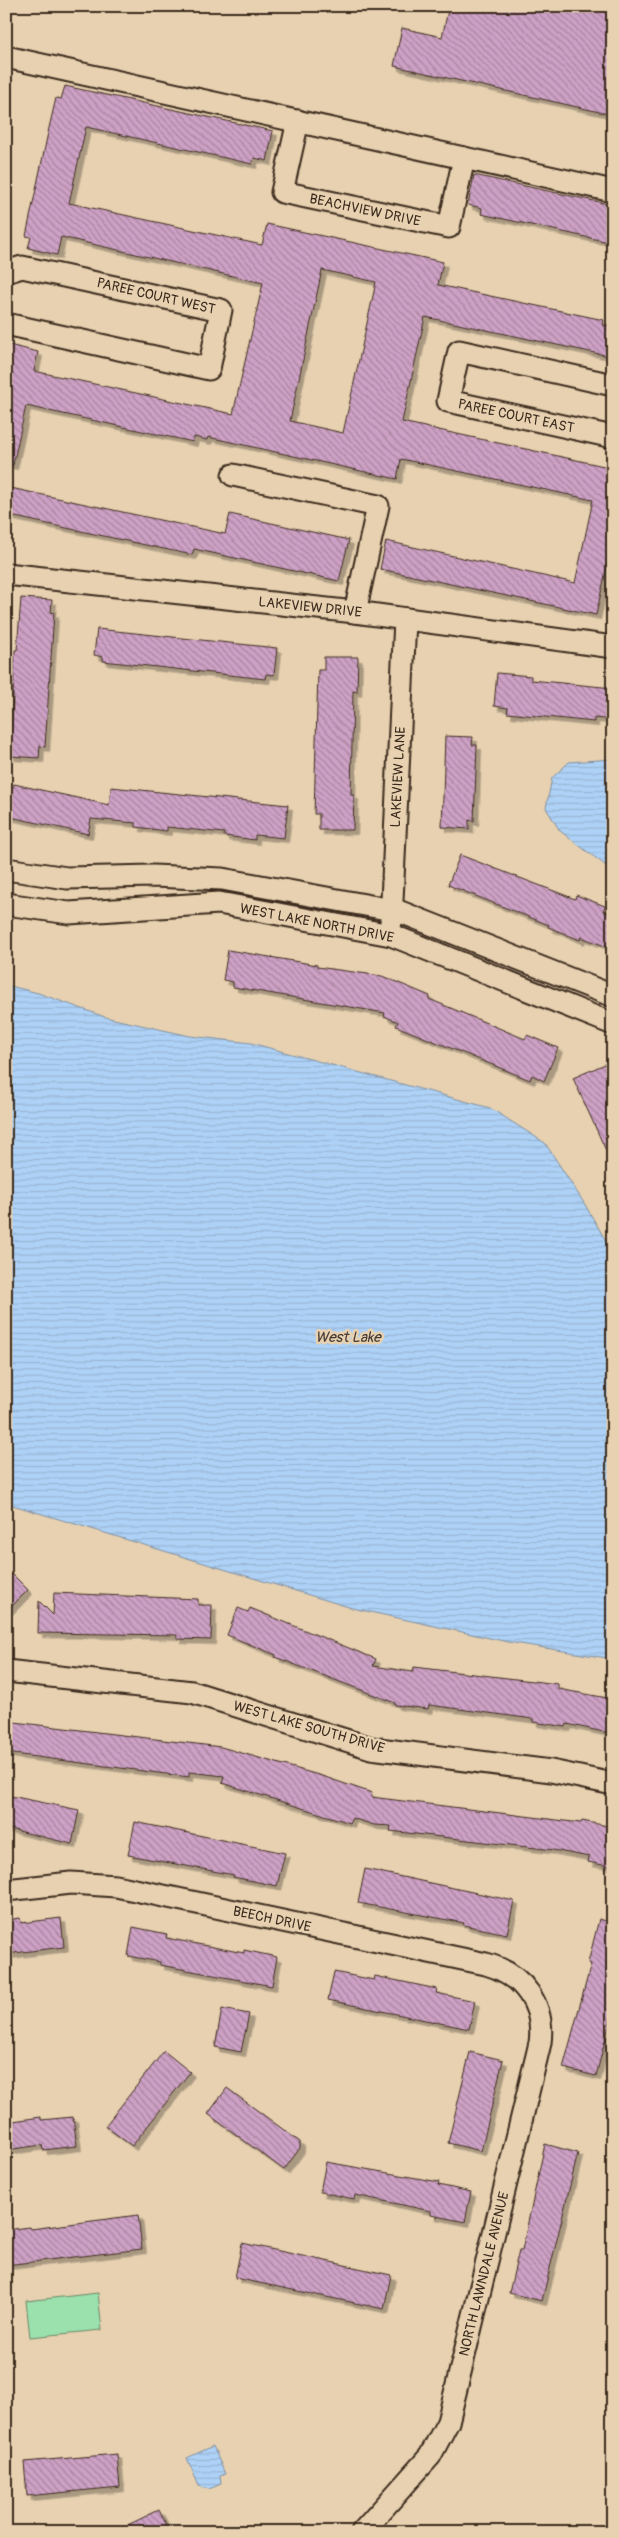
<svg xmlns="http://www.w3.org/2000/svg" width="619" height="2538" font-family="Pangolin,sans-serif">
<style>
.green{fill:#9be1ad;stroke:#6b8666}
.water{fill:url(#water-rules);stroke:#808fa0}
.building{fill:url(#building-back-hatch);stroke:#3b2a1e;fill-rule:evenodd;filter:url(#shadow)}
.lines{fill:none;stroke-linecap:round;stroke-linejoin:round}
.minor-casing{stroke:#3b2a1e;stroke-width:25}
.minor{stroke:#e7d1b0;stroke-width:21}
.labels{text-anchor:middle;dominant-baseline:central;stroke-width:5;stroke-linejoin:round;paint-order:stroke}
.street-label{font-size:14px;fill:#3b2a1e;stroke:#e7d1b0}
.water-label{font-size:15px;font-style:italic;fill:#463b34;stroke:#e7d1b0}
</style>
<defs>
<pattern id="water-rules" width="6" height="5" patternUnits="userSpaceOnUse" patternTransform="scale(1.25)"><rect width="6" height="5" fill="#aed2f7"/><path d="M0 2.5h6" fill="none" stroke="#97b4d3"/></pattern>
<pattern id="building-back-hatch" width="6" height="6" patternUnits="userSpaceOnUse" patternTransform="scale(1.25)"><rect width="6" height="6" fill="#cda1c5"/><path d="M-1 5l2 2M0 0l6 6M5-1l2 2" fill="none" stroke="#a8839f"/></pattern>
<filter id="shadow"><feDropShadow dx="4.5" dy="4.5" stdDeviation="0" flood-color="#0004"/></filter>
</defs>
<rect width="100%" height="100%" fill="#e7d1b0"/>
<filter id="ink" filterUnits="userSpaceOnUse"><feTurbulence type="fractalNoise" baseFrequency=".02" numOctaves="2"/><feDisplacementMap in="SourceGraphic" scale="10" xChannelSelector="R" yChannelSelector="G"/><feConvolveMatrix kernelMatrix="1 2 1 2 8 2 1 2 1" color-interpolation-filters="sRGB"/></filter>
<g filter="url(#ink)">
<!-- green -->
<path class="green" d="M98 2293 102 2330 30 2337 26 2301Z"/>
<!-- water -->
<g class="water">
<path d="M613 759V871L560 831 546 808 552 778 569 762Z"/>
<path d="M6 985 38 993 105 1017 190 1036 251 1043 490 1108 545 1143 584 1203 613 1253V1659L508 1642 352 1608 6 1503Z"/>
<path d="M213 2446 225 2474 220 2476 221 2484 209 2489 199 2486 187 2458Z"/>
</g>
<!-- building -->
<g class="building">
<path d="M449 6H603L613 8V115L394 66 402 28 442 37Z"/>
<path d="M65 86 273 131 267 161 254 158 252 164 86 127 69 203 262 245 267 224 443 262 438 285 604 320 603 325 613 327 609 356 425 317 402 422 613 468V540L596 615 380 569 386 541 575 583 593 500 401 459 397 479 208 437 207 440 194 437 193 442 26 406 13 465 6 464V359L9 345 38 352 34 371 233 414 263 283 61 237 57 255 28 248 31 237 26 236 49 128 56 98 61 99ZM322 270 376 282 343 433 290 421Z"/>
<path d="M474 175 613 205V243L481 214 482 208 468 205Z"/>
<path d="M6 487 225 534 230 514 349 540 339 581 194 549 192 555 6 515Z"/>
<path d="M21 598 52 600 51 612 54 613 45 747 40 746 39 758 10 756 15 650H17Z"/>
<path d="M97 629 277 648 274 675 266 674 265 679 103 661V657L94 655Z"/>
<path d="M324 657H358L357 692 353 691 351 795H354L353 830H319V814H314L318 670H324Z"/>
<path d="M497 673 531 676V680L613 688V720L594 718V722L507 713 508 708 494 706Z"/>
<path d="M445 736 473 737 472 745H477L474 821 469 820V829L442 827Z"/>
<path d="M14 784 109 805 111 787 288 805 284 838 255 835V840L224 836V833L167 827V831L136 827V823L91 819 88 834 6 816V788L12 789Z"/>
<path d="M460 855 575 899 576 895 605 906 603 911 613 915V949L581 937 580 940 548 927 549 925 448 885Z"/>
<path d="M228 950 317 965V967L382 976 430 996 429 999 525 1039 527 1035 558 1048 544 1081 532 1075 530 1080 396 1026 398 1022 384 1016 385 1013 233 987V982L223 980Z"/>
<path d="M605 1064 613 1082V1166L573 1078Z"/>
<path d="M6 1568 28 1590 6 1612Z"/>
<path d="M54 1593 198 1599V1605H212L211 1640 177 1639V1635L38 1633 39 1601 53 1615Z"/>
<path d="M238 1608 248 1612 250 1608 376 1659 373 1666 413 1672 414 1667 558 1684V1689L613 1699V1734L567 1724 566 1727 533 1722V1719L429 1705 428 1709 395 1705V1703L275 1657 276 1655 227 1635Z"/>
<path d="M6 1721 221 1747 322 1776 372 1793 371 1797 581 1823 582 1821 613 1827V1867L588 1862 589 1857 553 1850 390 1831 391 1826 374 1825 352 1818 350 1823 222 1783 224 1776 189 1772V1777L6 1753Z"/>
<path d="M6 1795 79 1810 72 1844 6 1828Z"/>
<path d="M135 1822 285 1853 277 1886 233 1877 234 1875 128 1855Z"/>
<path d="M365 1869 514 1901 507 1934 463 1925 464 1923 358 1903Z"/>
<path d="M20 1918 21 1923 61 1918 64 1947 6 1954V1920Z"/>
<path d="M599 1919 613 1923V2009L596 2076 563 2068 591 1964 588 1963Z"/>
<path d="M133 1927 167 1934 166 1938 244 1953V1950L277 1957 272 1986 160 1965V1962L128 1956Z"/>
<path d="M334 1972 374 1980 375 1976 437 1989 436 1993 475 2001 469 2029 328 2000Z"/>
<path d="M222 2009 249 2014 241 2052 215 2047Z"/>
<path d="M164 2051 190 2072 132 2146 105 2126Z"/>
<path d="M470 2052 503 2060 481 2151 448 2143Z"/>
<path d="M227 2088 300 2142V2148L284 2170 208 2114Z"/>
<path d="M41 2117V2120L73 2117 77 2146 43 2150 42 2145 6 2150V2122Z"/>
<path d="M545 2144 578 2153 542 2301 509 2293 519 2250H522Z"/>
<path d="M326 2162 439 2182 438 2185 471 2192 465 2222 431 2215V2211L355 2195 354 2199 320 2192Z"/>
<path d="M138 2215 142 2249 6 2265V2230L30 2227 31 2229Z"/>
<path d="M242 2243 391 2275 384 2309 235 2278Z"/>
<path d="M117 2454 120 2487 27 2496 24 2462Z"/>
<path d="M159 2510 170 2532H113Z"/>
</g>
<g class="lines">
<defs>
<g id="minor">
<path d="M6 57 613 191"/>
<path d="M298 121 282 192 449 227 464 158"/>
<path d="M6 272 22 267 221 310 209 369 6 324"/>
<path d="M613 385 459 351 448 401 613 437"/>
<path d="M233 475 378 506 355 612"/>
<path d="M6 574 355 612 613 647"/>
<path d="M6 869 67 878 153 876 222 879 398 911 613 996"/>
<path d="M6 904 69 913 219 903 391 935 613 1024"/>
<path d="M391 923 405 619"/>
<path d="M6 1671 192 1692 371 1748 551 1771 613 1784"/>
<path d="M6 1890 71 1883 116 1886 486 1964C523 1974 545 2005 540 2043L448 2422 430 2456 362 2532"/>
</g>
</defs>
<!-- minor casing -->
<use href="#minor" class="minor-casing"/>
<!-- minor -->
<use href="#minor" class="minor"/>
</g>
</g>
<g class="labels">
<!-- street labels -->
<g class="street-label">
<text transform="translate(365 210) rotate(12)">BEACHVIEW DRIVE</text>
<text transform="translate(156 296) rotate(13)">PAREE COURT WEST</text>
<text transform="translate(516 416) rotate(12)">PAREE COURT EAST</text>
<text transform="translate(310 607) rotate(6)">LAKEVIEW DRIVE</text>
<text transform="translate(398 777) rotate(-87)">LAKEVIEW LANE</text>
<text transform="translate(317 923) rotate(11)">WEST LAKE NORTH DRIVE</text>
<text transform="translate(309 1727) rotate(16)">WEST LAKE SOUTH DRIVE</text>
<text transform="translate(272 1919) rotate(12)">BEECH DRIVE</text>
<text transform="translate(484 2274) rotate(-76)">NORTH LAWNDALE AVENUE</text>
</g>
<!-- water labels -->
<g class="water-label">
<text x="348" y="1337">West Lake</text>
</g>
</g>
<!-- margin -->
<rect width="619" height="2538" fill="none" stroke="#e7d1b0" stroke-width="25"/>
<rect x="12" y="12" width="594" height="2513" fill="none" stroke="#3b2a1e" stroke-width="2" filter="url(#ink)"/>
</svg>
